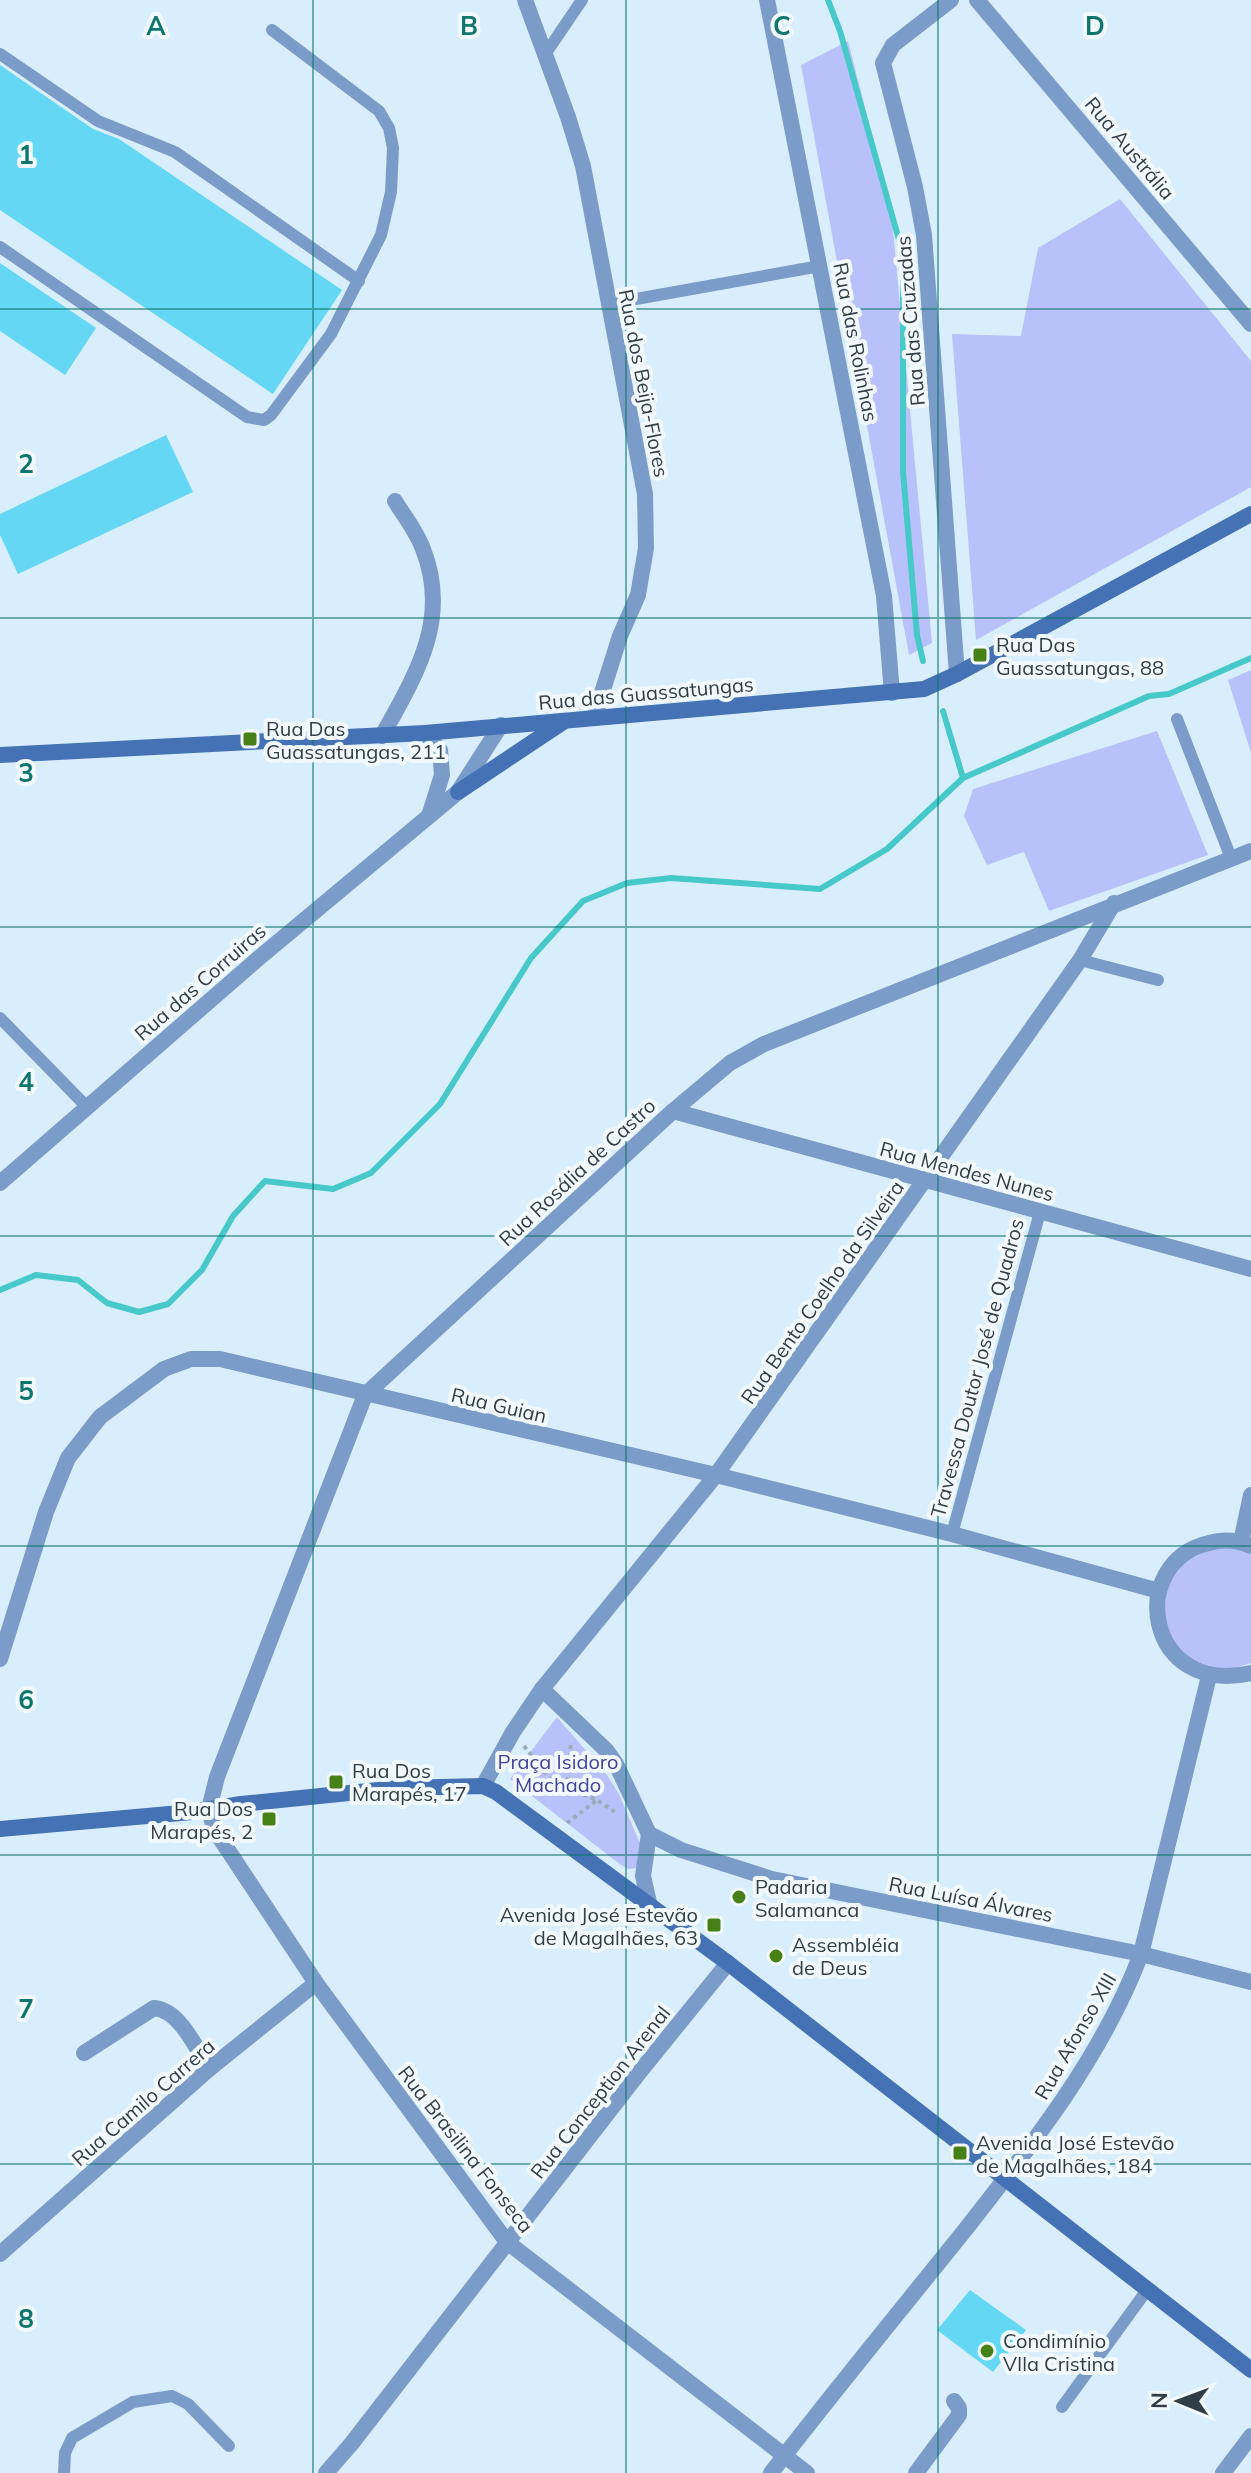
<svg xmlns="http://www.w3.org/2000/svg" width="1251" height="2473" font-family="Mulish,sans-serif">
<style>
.green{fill:#b9c1fa}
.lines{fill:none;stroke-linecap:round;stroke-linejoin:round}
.stream{stroke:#47c9ca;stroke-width:6}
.building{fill:#64d7f4}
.path{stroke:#9aacb8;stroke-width:4;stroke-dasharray:4 4;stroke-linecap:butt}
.lane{stroke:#7b9bc9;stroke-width:12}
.street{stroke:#7b9bc9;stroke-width:16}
.secondary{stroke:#4472b5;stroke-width:16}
.grid{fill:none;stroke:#0f766e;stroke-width:2;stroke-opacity:0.55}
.poi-dot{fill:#488018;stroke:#f2f9fd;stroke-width:3}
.labels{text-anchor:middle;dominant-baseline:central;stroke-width:8;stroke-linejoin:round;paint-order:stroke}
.street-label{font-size:20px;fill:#303e47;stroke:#f2f9fd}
.poi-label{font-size:20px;fill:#303e47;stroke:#f2f9fd;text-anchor:start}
.park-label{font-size:20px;fill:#42429b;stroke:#f2f9fd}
.grid-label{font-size:26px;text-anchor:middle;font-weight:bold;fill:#0f766e;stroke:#f2f9fd;stroke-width:8;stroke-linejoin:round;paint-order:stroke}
</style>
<rect width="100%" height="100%" fill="#d9eefc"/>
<!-- green -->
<g class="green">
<path d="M848 41 891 209 932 643 909 655 801 65Z"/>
<path d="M1120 199 1251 361V487L976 640 952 334 1021 336 1038 248Z"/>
<path d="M1251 670V753L1228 680Z"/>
<path d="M1157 731 1208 855 1049 911 1024 852 987 865 964 816 973 789Z"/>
<path d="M1218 1546 1238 1548 1251 1554V1663L1225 1671 1186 1658 1171 1643 1163 1623 1168 1581 1181 1563Z"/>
<path d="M557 1717 607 1775 619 1794 642 1848 636 1868 629 1869 621 1865 510 1779Z"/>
</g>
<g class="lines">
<!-- stream -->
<g class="stream">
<path d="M828 0 840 31 903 254V472L917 635 923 661"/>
<path d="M943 711 963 778"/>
<path d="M0 1290 36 1275 78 1280 107 1303 139 1312 168 1304 202 1270 233 1216 265 1181 333 1189 371 1173 440 1104 531 958 583 901 627 883 671 878 820 889 887 849 963 778 1149 696 1169 694 1251 658"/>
</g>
</g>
<!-- building -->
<g class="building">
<path d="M0 65 93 129 119 139 342 290 273 394 0 210Z"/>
<path d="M0 263 96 328 65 375 0 331Z"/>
<path d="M166 435 193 492 18 574 0 535V514Z"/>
<path d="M970 2290 1026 2330 993 2372 937 2330Z"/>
</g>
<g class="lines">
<!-- path -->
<g class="path">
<path d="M524 1746 553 1783"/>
<path d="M522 1788 553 1783 597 1800 618 1814"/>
<path d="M567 1789 571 1743"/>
<path d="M567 1823 597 1800"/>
</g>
<!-- lane -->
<g class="lane">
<path d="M0 54 98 121 175 152 359 281"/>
<path d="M544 56 582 0"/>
<path d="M0 247 247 417 264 420 271 415 331 334 381 235 391 192 393 148 389 128 379 111 272 30"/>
<path d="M608 304 820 266"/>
<path d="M1177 719 1231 858"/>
<path d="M1080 960 1158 980"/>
<path d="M0 1018 86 1106"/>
<path d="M952 1534 1040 1212"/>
<path d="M1062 2407 1147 2290"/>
<path d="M64 2473 65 2453 72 2438 133 2402 172 2396 188 2404 229 2446"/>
</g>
<!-- street -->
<g class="street">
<path d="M525 0 568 117 583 166 645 494 646 548 638 595 620 636 594 718"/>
<path d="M767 0 884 596 892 693"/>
<path d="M951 0 893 45 883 63 915 187 924 235 957 674"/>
<path d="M977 0 1251 324"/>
<path d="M425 733 440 750 442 775 430 813"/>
<path d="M382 736C415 676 451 620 423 549 417 532 404 516 395 501"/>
<path d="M673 1111 1251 1269"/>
<path d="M0 1183 260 957 458 792 501 725"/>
<path d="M1241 1542 1251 1495"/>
<path d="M1251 1546C1237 1540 1223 1539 1209 1543 1126 1562 1145 1697 1251 1673"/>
<path d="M0 1659 46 1512 68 1458 100 1417 164 1369 191 1359H220L716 1475 952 1534 1159 1591"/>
<path d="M542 1689 606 1750 616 1764 649 1834 681 1850 772 1879 1141 1954 1251 1982"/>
<path d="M483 1786 513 1732 542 1689 716 1475 1080 960 1114 903"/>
<path d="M649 1834 643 1876 650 1907"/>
<path d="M84 2053 154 2008C180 2010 196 2048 209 2069"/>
<path d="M0 2254 209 2069 316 1983"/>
<path d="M326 2473 352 2443 638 2074 728 1963"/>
<path d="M771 2473C834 2391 900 2311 965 2230 1032 2145 1102 2057 1141 1954L1209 1676"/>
<path d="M807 2473 507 2242 316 1983 214 1829 209 1809 217 1777 365 1395 673 1111 730 1063 764 1044 1251 851"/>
<path d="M916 2473 959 2415V2408L954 2401"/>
<path d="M1223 2473 1251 2436"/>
</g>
<!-- secondary -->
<g class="secondary">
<path d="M0 755 425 733 924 689 957 674 1251 514"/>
<path d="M458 792 563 722"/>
<path d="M0 1829 192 1812 241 1804 398 1788 483 1786 496 1792 728 1963 1251 2370"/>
</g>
</g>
<!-- grid -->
<path class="grid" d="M313 0V2473M626 0V2473M938 0V2473M0 309H1251M0 618H1251M0 927H1251M0 1236H1251M0 1546H1251M0 1855H1251M0 2164H1251"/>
<!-- markers -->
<g class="poi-dot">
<rect x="972" y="647" width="16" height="16" rx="4"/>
<rect x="242" y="731" width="16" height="16" rx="4"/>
<rect x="328" y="1774" width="16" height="16" rx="4"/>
<rect x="261" y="1811" width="16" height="16" rx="4"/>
<circle cx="739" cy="1897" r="8"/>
<rect x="706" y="1917" width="16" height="16" rx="4"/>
<circle cx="776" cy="1956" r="8"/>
<rect x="952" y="2145" width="16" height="16" rx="4"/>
<circle cx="987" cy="2351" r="8"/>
</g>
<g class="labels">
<!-- street labels -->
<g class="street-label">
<text transform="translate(1130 148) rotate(50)">Rua Austrália</text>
<text transform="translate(910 321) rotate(-95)">Rua das Cruzadas</text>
<text transform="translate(856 342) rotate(79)">Rua das Rolinhas</text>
<text transform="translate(644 383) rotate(79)">Rua dos Beija-Flores</text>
<text transform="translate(646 693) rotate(-5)">Rua das Guassatungas</text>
<text transform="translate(200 982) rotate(-41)">Rua das Corruiras</text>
<text transform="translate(967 1171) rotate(15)">Rua Mendes Nunes</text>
<text transform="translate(577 1172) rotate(-43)">Rua Rosália de Castro</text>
<text transform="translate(822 1292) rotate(-55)">Rua Bento Coelho da Silveira</text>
<text transform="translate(977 1368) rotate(-75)">Travessa Doutor José de Quadros</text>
<text transform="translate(499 1405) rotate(13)">Rua Guian</text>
<text transform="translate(971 1899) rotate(11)">Rua Luísa Álvares</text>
<text transform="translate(1075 2036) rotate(-60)">Rua Afonso XIII</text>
<text transform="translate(600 2092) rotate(-52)">Rua Conception Arenal</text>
<text transform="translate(143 2102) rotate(-41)">Rua Camilo Carrera</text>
<text transform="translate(466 2149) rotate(52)">Rua Brasilina Fonseca</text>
</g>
<!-- poi labels -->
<g class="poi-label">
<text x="996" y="644">Rua Das<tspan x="996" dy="23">Guassatungas, 88</tspan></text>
<text x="266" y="728">Rua Das<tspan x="266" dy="23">Guassatungas, 211</tspan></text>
<text x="352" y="1770">Rua Dos<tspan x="352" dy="23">Marapés, 17</tspan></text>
<text x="253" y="1808" text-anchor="end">Rua Dos<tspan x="253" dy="23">Marapés, 2</tspan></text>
<text x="755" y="1886">Padaria<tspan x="755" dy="23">Salamanca</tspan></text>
<text x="698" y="1914" text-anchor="end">Avenida José Estevão<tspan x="698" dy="23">de Magalhães, 63</tspan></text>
<text x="792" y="1944">Assembléia<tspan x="792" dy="23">de Deus</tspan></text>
<text x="976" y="2142">Avenida José Estevão<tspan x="976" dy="23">de Magalhães, 184</tspan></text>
<text x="1003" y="2340">Condimínio<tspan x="1003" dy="23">VIla Cristina</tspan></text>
</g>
<!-- park labels -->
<g class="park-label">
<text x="558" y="1761">Praça Isidoro<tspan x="558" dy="23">Machado</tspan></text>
</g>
</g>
<g class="grid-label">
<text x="156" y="35">A</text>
<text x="469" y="35">B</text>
<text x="782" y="35">C</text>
<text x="1095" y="35">D</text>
<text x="26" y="164">1</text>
<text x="26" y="473">2</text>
<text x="26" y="782">3</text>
<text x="26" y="1091">4</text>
<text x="26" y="1400">5</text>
<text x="26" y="1709">6</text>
<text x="26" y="2018">7</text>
<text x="26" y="2328">8</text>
</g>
<!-- north arrow -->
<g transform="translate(1179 2401) rotate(271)" stroke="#f2f9fd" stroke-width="6" paint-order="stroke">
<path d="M0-6L14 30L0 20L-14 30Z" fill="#303e47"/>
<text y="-12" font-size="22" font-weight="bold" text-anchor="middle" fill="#303e47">N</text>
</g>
</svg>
